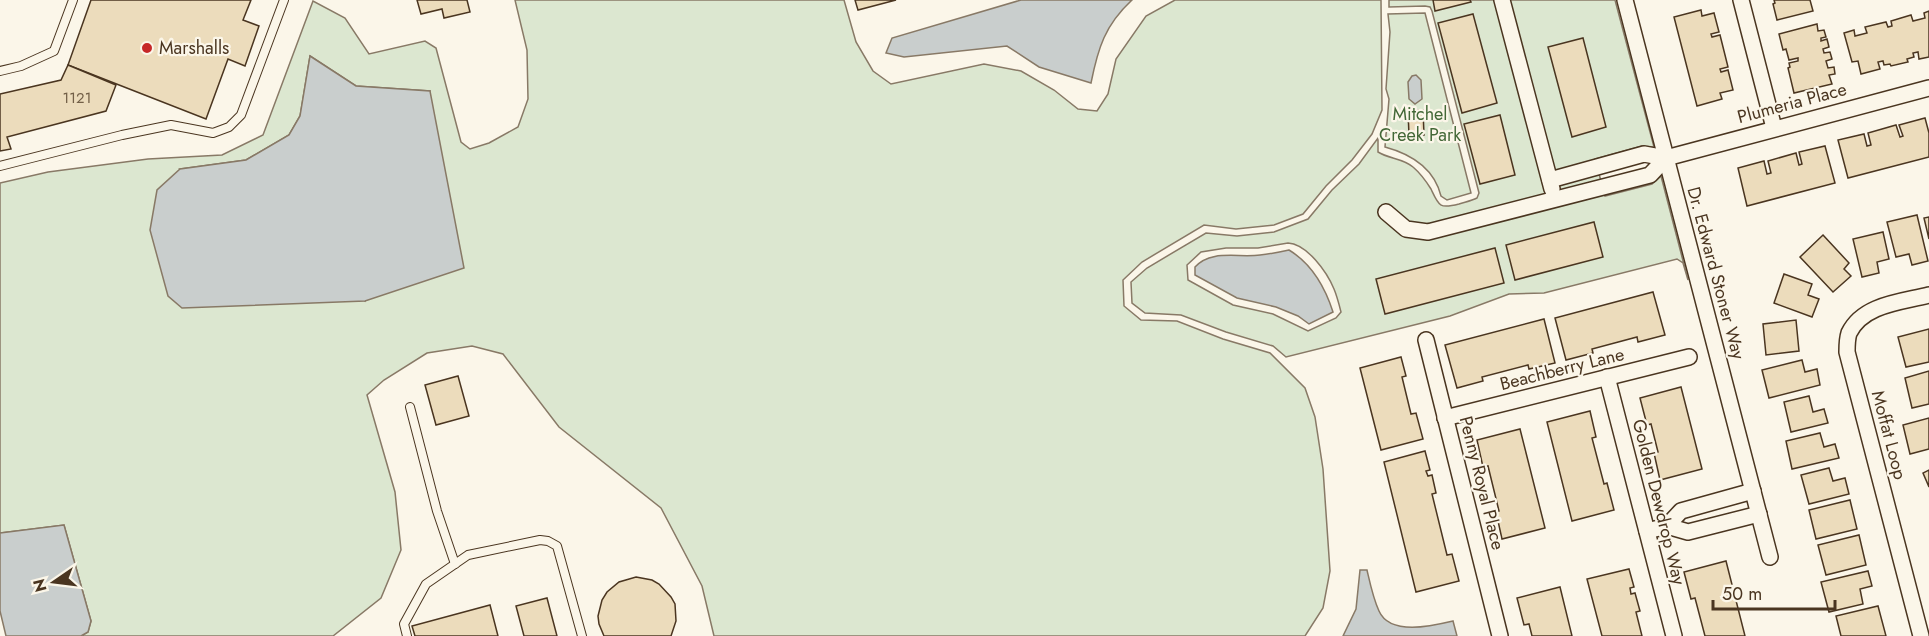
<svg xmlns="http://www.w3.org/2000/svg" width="1929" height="636" font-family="Jost,sans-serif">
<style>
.green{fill:#dce7d0;stroke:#887966;stroke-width:1.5;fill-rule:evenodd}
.water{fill:#c9cecd;stroke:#887966;stroke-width:1.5}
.building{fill:#ecdcbc;stroke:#4a3520;stroke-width:1.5}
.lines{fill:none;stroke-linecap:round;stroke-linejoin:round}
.service-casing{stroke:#4a3520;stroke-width:10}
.minor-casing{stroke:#4a3520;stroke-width:18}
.service{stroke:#fbf6e9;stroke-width:8}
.minor{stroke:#fbf6e9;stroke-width:15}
.poi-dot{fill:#c62828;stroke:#fbf6e9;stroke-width:2}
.labels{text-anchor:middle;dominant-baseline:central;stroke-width:4.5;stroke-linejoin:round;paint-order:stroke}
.number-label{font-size:15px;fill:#725f47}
.poi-label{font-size:18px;fill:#4a3520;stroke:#fbf6e9;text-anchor:start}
.street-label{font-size:18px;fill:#4a3520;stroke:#fbf6e9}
.park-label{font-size:18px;fill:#436837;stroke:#fbf6e9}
</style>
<rect width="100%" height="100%" fill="#fbf6e9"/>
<!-- green -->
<g class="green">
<path d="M515 0H844L856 42 873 71 891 84 984 64 1021 71 1054 90 1078 109 1097 111 1108 94 1116 59 1146 16 1175 0H1381L1382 110 1372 134 1352 160 1326 186 1303 214 1274 225 1236 229 1204 225 1142 262 1123 280 1124 306 1141 320 1177 321 1223 339 1270 353 1305 388 1315 417 1323 469 1330 571 1323 608 1305 636H714L702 586 661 508 559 427 503 354 472 346 427 353 384 380 367 395 395 492 401 550 381 598 333 636H81L88 632 91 621 64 525 0 533V183L48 172 148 159 222 155 263 135 313 1 345 18 369 54 425 41 436 48 461 142 470 149 489 143 518 127 528 99 527 50ZM310 56 356 86 430 91 365 301 180 169 246 160 289 135 300 116Z"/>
<path d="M1389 0H1615L1654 147 1642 146 1595 159 1605 196 1652 184 1661 176 1688 280 1683 263 1677 259 1544 293 1509 294 1450 316 1286 357 1273 346 1226 332 1181 315 1145 313 1132 303 1131 282 1147 268 1206 233 1237 236 1274 232 1308 219 1332 190 1359 164 1378 138V152C1389 159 1403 158 1413 167 1420 173 1426 181 1431 189 1439 206 1439 209 1459 204 1465 202 1471 201 1477 198L1479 193 1432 11 1430 7 1425 6 1389 7ZM1288 243C1307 244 1327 272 1334 289 1337 296 1339 304 1341 312L1336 318 1308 331 1273 314 1233 305 1188 280 1187 265 1201 252 1226 248H1258Z"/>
<path d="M1425 13 1471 193 1447 200 1441 196C1434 168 1411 154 1385 147L1389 99 1386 89 1390 32 1388 14Z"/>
</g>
<!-- water -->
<g class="water">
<path d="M1021 0H1132C1105 25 1098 48 1091 83L1039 67 1007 46 904 57 886 53 892 38Z"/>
<path d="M310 56 356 86 430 91 464 268 365 301 182 308 168 296 150 230 157 190 180 169 246 160 289 135 300 116Z"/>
<path d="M1416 75 1421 80 1422 99 1415 104 1409 99 1408 82 1412 76Z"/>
<path d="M1289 250C1312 264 1325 287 1333 312L1309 324 1298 316 1276 307 1237 298 1195 275V267C1211 249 1238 258 1260 255 1270 254 1280 252 1289 250Z"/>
<path d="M64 525 91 621 88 632 81 636H6L0 611V533Z"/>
<path d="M1360 570H1367C1370 583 1373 598 1379 611 1390 636 1432 626 1453 621L1457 636H1343L1356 609Z"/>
</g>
<!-- building -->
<g class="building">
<path d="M91 0H251L243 20 259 26 245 66 228 59 206 119 68 65Z"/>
<path d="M417 0H467L470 12 444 18 442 9 421 14Z"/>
<path d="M855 0H896L858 10Z"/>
<path d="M1433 0H1470L1471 2 1435 11Z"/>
<path d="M1774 0H1810L1813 11 1777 20 1773 4 1775 3Z"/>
<path d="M1701 10 1702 16 1714 13 1719 32 1711 34 1712 37 1720 35 1728 67 1720 69 1721 72 1728 70 1733 90 1720 93 1722 99 1697 106 1674 17Z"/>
<path d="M1929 11V57L1919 59 1918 52 1913 53 1914 57 1907 59 1908 62 1891 66 1890 64 1884 65 1883 61 1878 62 1880 69 1861 74 1858 61 1852 62 1844 33 1854 30 1855 36 1867 33 1865 27 1886 22 1888 27 1892 26 1891 21 1911 15 1913 21 1925 18 1924 13Z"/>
<path d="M1473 14 1497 103 1462 113 1438 23Z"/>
<path d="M1817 24 1818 31 1824 30 1826 37 1821 38V41L1827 39 1829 47 1823 49 1824 53 1830 52 1832 59 1826 61 1828 68 1834 67 1835 74 1829 75 1832 84 1794 93 1788 68 1790 67 1789 63 1798 61V58L1789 60 1786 49 1783 50 1779 34Z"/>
<path d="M1583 38 1606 127 1572 137 1548 47Z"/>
<path d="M68 65 116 85 106 111 7 137 11 149 0 151V94L61 80Z"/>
<path d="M1423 110 1424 135H1409L1408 111Z"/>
<path d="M1500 115 1515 175 1480 184 1464 124Z"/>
<path d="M1925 118 1929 133V157L1848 178 1838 140 1864 134 1867 146 1871 145 1868 133 1896 125 1900 137 1903 136 1899 125Z"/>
<path d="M1825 146 1835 183 1747 206 1738 168 1764 161 1767 174 1771 173 1768 161 1796 153 1799 165 1802 164 1799 152Z"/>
<path d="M1917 215 1928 261 1912 265 1909 254 1896 257 1887 222Z"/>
<path d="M1929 217V239L1924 218Z"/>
<path d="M1594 222 1603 257 1515 280 1506 245Z"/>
<path d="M1883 232 1889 259 1877 262 1879 273 1862 277 1853 239Z"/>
<path d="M1823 235 1849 263 1844 269 1851 276 1833 292 1800 257Z"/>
<path d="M1495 248 1504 283 1385 314 1376 279Z"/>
<path d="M1784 274 1812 284 1808 295 1819 299 1812 317 1774 303Z"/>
<path d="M1653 292 1665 335 1638 342 1637 337 1592 349 1593 353 1566 360 1555 318Z"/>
<path d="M1544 319 1555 363 1529 369 1528 365 1482 377 1483 381 1457 388 1445 345Z"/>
<path d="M1796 320 1799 351 1766 355 1763 324Z"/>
<path d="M1929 329V362L1906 367 1898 337Z"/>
<path d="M1401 357 1406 376 1402 377 1411 414 1416 413 1423 439 1381 450 1360 368Z"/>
<path d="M1802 360 1805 372 1817 369 1820 385 1769 398 1762 370Z"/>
<path d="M1929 371V404L1912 408 1905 378Z"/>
<path d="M458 376 469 416 436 425 425 385Z"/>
<path d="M1681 387 1702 469 1660 480 1654 453 1658 452 1651 424 1647 425 1640 398Z"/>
<path d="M1809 396 1813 412 1824 409 1828 423 1791 432 1784 402Z"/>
<path d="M1590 411 1596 437 1592 438 1604 484 1607 483 1614 510 1572 521 1547 422Z"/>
<path d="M1929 418V449L1910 454 1903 425Z"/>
<path d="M1520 429 1545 528 1502 539 1496 512 1499 511 1488 466 1483 467 1477 440Z"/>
<path d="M1820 433 1824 447 1835 444 1839 458 1792 469 1786 441Z"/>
<path d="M1425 451 1430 470 1426 471 1428 476 1432 475 1436 493 1432 494 1447 555 1452 554 1459 581 1416 592 1384 462Z"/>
<path d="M1829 468 1833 481 1845 478 1849 494 1809 504 1801 475Z"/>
<path d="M1929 470V487L1923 473Z"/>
<path d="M1850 500 1857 529 1816 539 1809 510Z"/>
<path d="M1859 535 1866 565 1826 575 1818 545Z"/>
<path d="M1726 561 1745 636H1705L1695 598 1691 599 1684 572Z"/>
<path d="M1629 569 1634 587 1630 588 1631 594 1635 593 1640 611 1636 612 1642 636H1602L1587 579Z"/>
<path d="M1868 571 1872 586 1860 589 1863 604 1829 612 1821 582Z"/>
<path d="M636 577 652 580 659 584 671 597 675 604 676 621 671 636H604L599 624 598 616 602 600 607 592 619 582Z"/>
<path d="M1560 587 1572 636H1532L1529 624 1524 625 1517 598Z"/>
<path d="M547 598 557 636H524L516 606Z"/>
<path d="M490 605 498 636H415L412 626Z"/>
<path d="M1878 606 1886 636H1841L1836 616Z"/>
</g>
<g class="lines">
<defs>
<g id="service">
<path d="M0 71 21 66 54 51 73 0"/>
<path d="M0 166 122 135 171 125 213 133 229 127 241 115 284 0"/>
<path d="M410 407 437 511 455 564"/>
<path d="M407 636 404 624 426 584 468 555 540 540 548 541 557 546 582 636"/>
</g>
<g id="minor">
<path d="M1502 0 1552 189"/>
<path d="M1625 0 1770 557"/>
<path d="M1741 0 1774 128"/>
<path d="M1550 180 1644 154 1666 158 1929 88"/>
<path d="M1386 212 1406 229 1428 232 1650 175 1666 158"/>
<path d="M1426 340 1500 636"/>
<path d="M1607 377 1674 636"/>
<path d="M1445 418 1689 357"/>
<path d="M1667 526 1681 511 1753 491"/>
<path d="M1647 531 1667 526 1688 532 1759 514"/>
<path d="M1921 636 1847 352C1847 346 1847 339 1849 333 1863 304 1902 302 1929 295"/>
</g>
</defs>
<!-- service casing -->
<use href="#service" class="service-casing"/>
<!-- minor casing -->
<use href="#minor" class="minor-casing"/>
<!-- service -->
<use href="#service" class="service"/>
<!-- minor -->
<use href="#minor" class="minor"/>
</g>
<!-- markers -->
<circle class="poi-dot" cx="147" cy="48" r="6"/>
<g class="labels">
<!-- number labels -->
<g class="number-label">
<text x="77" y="98">1121</text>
</g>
<!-- poi labels -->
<g class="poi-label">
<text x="159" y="48">Marshalls</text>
</g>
<!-- street labels -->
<g class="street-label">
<text transform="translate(1792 103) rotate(-15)">Plumeria Place</text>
<text transform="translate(1716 273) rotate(75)">Dr. Edward Stoner Way</text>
<text transform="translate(1562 369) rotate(-14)">Beachberry Lane</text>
<text transform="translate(1889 435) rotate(75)">Moffat Loop</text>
<text transform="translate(1482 483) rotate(76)">Penny Royal Place</text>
<text transform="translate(1659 502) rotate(76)">Golden Dewdrop Way</text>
</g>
<!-- park labels -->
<g class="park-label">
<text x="1420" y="114">Mitchel<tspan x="1420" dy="21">Creek Park</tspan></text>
</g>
</g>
<!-- north arrow -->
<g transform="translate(54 582) rotate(256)" stroke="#fbf6e9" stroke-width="4.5" paint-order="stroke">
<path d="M0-4.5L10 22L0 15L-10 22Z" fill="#4a3520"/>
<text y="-9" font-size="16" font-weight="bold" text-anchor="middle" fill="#4a3520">N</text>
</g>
<!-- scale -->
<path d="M1713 600v9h122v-9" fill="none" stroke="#4a3520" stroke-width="3"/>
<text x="1722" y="600" font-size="18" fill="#4a3520" stroke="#fbf6e9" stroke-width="4.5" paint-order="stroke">50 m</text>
</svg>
